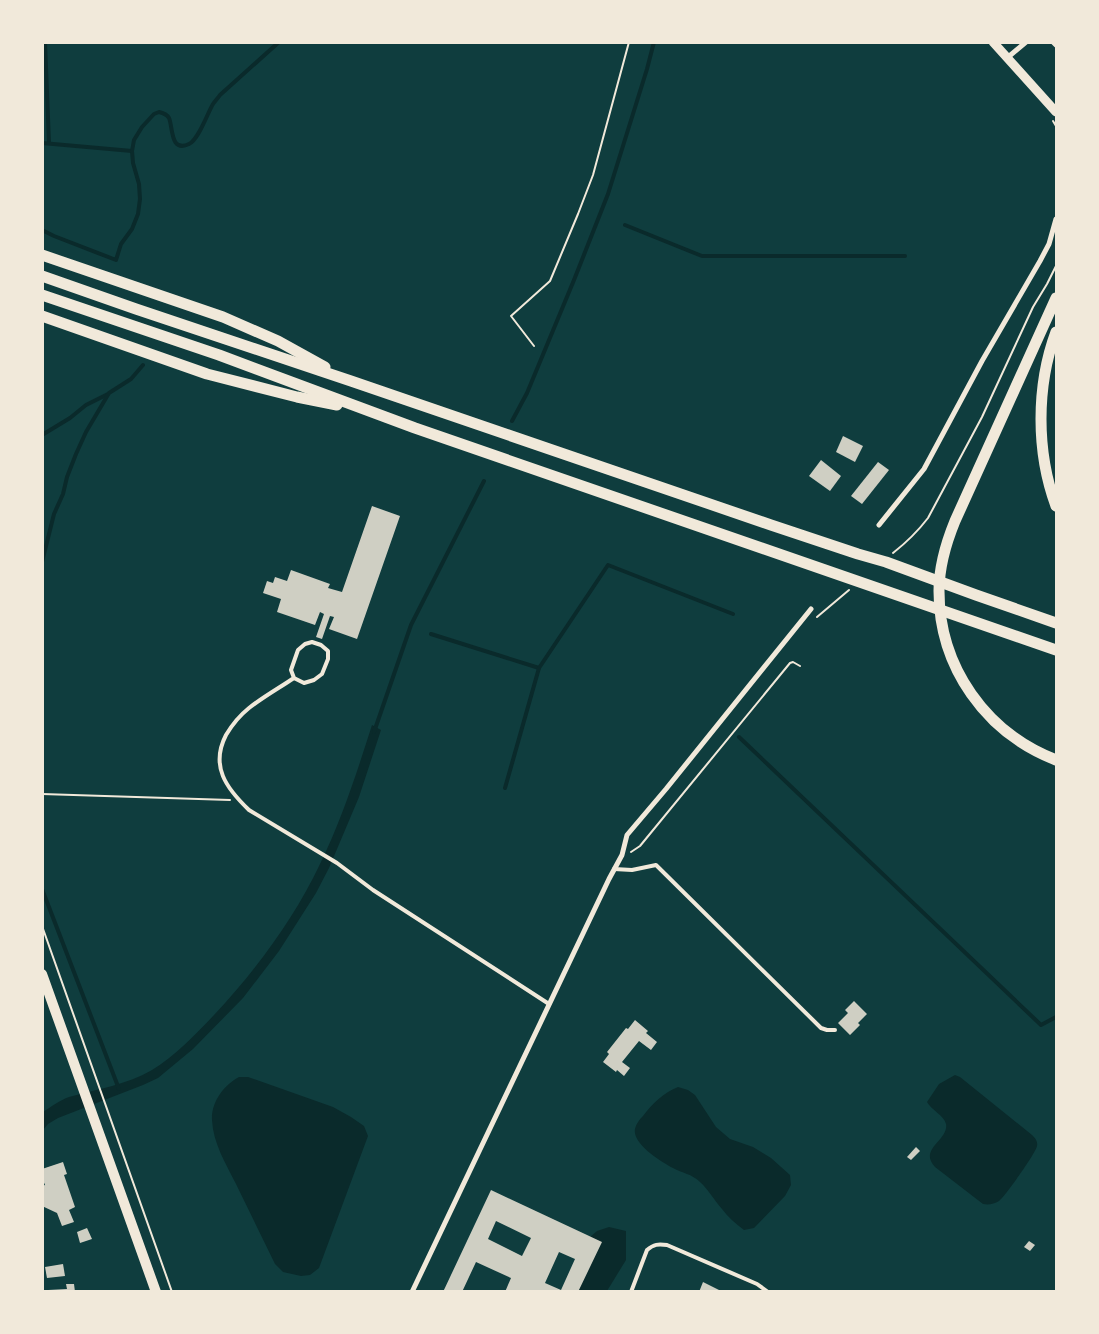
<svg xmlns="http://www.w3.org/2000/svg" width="1099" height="1334" font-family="'Noto Sans',sans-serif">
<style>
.water{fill:#0a2a2b}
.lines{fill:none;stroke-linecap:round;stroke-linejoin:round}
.stream{stroke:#0a2a2b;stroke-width:4}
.building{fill:#cfcfc3;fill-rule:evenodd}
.path{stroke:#f1e9da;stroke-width:2}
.service{stroke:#f1e9da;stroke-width:4}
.minor{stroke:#f1e9da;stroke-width:5}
.tertiary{stroke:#f1e9da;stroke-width:9}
.secondary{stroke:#f1e9da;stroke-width:10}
.trunk{stroke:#f1e9da;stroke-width:11}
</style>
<rect width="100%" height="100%" fill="#0f3d3e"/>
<!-- water -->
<g class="water">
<path d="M372 725 381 730 359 797 329 868 316 893 279 951 243 998 193 1049 158 1078 143 1085 58 1118 48 1124 43 1130V1112C51 1107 60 1100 69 1097 97 1089 126 1085 152 1070 174 1057 196 1034 214 1015 256 970 294 919 320 864 342 819 357 772 372 725Z"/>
<path d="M955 1075 960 1077 1032 1135C1035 1138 1038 1141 1037 1146 1036 1153 1005 1196 999 1201 994 1204 989 1205 983 1204L935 1167C918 1149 949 1140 946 1124 944 1115 931 1110 927 1102L939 1084Z"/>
<path d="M239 1077H248L333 1107 351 1117 364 1126 368 1136 319 1268 310 1275 301 1276 283 1272 275 1264C262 1237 249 1211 236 1184 226 1164 213 1143 212 1120 211 1102 224 1085 239 1077Z"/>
<path d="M678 1087 688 1090 695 1095 716 1127 730 1139 753 1147 771 1158 790 1175 791 1185 785 1196 754 1228 744 1230C735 1223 728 1217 722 1209 714 1200 708 1189 700 1182 692 1174 682 1173 673 1168 662 1162 632 1144 635 1129 636 1124 640 1119 643 1116 653 1103 663 1093 678 1087Z"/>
<path d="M609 1227 626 1231V1260L607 1291 578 1292 590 1237 597 1231Z"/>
</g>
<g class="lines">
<!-- stream -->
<g class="stream">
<path d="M45 42 49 143"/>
<path d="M42 143 132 151"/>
<path d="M625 225 702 256H905"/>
<path d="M42 230 54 236 116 260 121 244 132 229 138 214 140 199 139 184 133 163 132 151 134 140 142 127 154 114 159 112C163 113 167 114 169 118 173 127 170 153 189 144 199 139 207 114 213 104 215 101 218 98 220 95L279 42"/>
<path d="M512 421 527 393 574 280 608 194 647 69 654 42"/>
<path d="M42 435 70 418 86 405 108 394"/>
<path d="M42 562 54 514 63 494 67 477 76 454 86 432 109 393 131 379 143 365"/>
<path d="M431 634 539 668"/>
<path d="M374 732 411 625 484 481"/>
<path d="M739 737 1041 1025 1056 1017"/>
<path d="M505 788 539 668 608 565 733 614"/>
<path d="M42 889 119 1089"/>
</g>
</g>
<!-- building -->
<g class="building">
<path d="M843 436 863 446 855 462 836 452Z"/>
<path d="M821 460 841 476 830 491 809 476Z"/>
<path d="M878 462 889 470 862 504 851 496Z"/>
<path d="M372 506 400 516 357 639 329 629 334 617 330 616 322 639 316 637 324 614 320 612 315 625 277 612 281 599 263 593 267 581 273 583 275 577 287 581 291 570 330 584 328 588 342 592Z"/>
<path d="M854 1001 867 1014 858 1023 860 1025 850 1035 838 1023 848 1013 845 1010Z"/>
<path d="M635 1020 648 1031 646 1033 657 1042 651 1050 639 1041 622 1062 630 1068 624 1076 617 1070 616 1072 603 1062 609 1054 607 1052 626 1028 628 1029Z"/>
<path d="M916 1147 920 1151 911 1160 907 1157Z"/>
<path d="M63 1162 67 1174 64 1175 75 1207 69 1210 74 1222 62 1226 57 1213 42 1206V1186L45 1185 42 1178V1169Z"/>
<path d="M491 1190 602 1242 578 1292H505L511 1278 476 1262 462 1292H443ZM496 1221 531 1238 522 1256 488 1239ZM559 1252 575 1259 561 1290 545 1283Z"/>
<path d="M87 1228 92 1239 80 1243 77 1232Z"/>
<path d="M1029 1241 1035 1245 1030 1251 1024 1247Z"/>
<path d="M63 1264 65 1276 47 1278 45 1267Z"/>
<path d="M703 1282 723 1292H699Z"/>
<path d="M66 1284H74L75 1292H48V1290L67 1289Z"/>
</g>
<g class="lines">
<!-- path -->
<g class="path">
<path d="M1053 121 1056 126"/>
<path d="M534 346 511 316 550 281 578 214 593 175 629 42"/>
<path d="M893 553C907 542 918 531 928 518L982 417 1033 307 1047 284 1056 266"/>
<path d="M817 617 849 590"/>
<path d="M42 794 230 800"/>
<path d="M631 852 640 846 790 663 793 662 800 666"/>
<path d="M42 926 172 1292"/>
</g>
<!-- service -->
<g class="service">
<path d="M294 678 291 670 298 650 305 644 312 642 321 645 328 651V659L322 674 314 680 304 683 294 678C279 688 263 697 249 708 239 716 232 725 226 735 210 766 226 788 249 810L337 863 373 890 549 1004"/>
<path d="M614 869 632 870 656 865 821 1028 827 1030H835"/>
<path d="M631 1292 647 1250C654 1244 658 1244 667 1245L757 1284 768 1292"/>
</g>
<!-- minor -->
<g class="minor">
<path d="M1053 42 1056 45"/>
<path d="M1007 58 1026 42"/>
<path d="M879 525 924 469 982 361 1040 261 1049 244 1056 219"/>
<path d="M412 1292 609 879 622 855 627 835 666 789 811 609"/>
</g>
<!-- tertiary -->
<path class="tertiary" d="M993 42 1056 112"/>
<!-- secondary -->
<path class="secondary" d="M42 974 156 1292"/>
<!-- trunk -->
<g class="trunk">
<path d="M42 255 223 317 278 341 325 367"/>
<path d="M42 276 136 309 351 381 771 525 858 554 886 562 976 595 1056 623"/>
<path d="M42 295 219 355 415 428 1056 650"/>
<path d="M1056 298 955 521C946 543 939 567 939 591 939 667 986 733 1056 760"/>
<path d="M42 316 207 374 297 397 337 405"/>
<path d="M1056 332C1036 386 1036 452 1056 506"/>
</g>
</g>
<!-- border -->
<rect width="1099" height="1334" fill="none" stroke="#f1e9da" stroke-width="88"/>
</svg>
